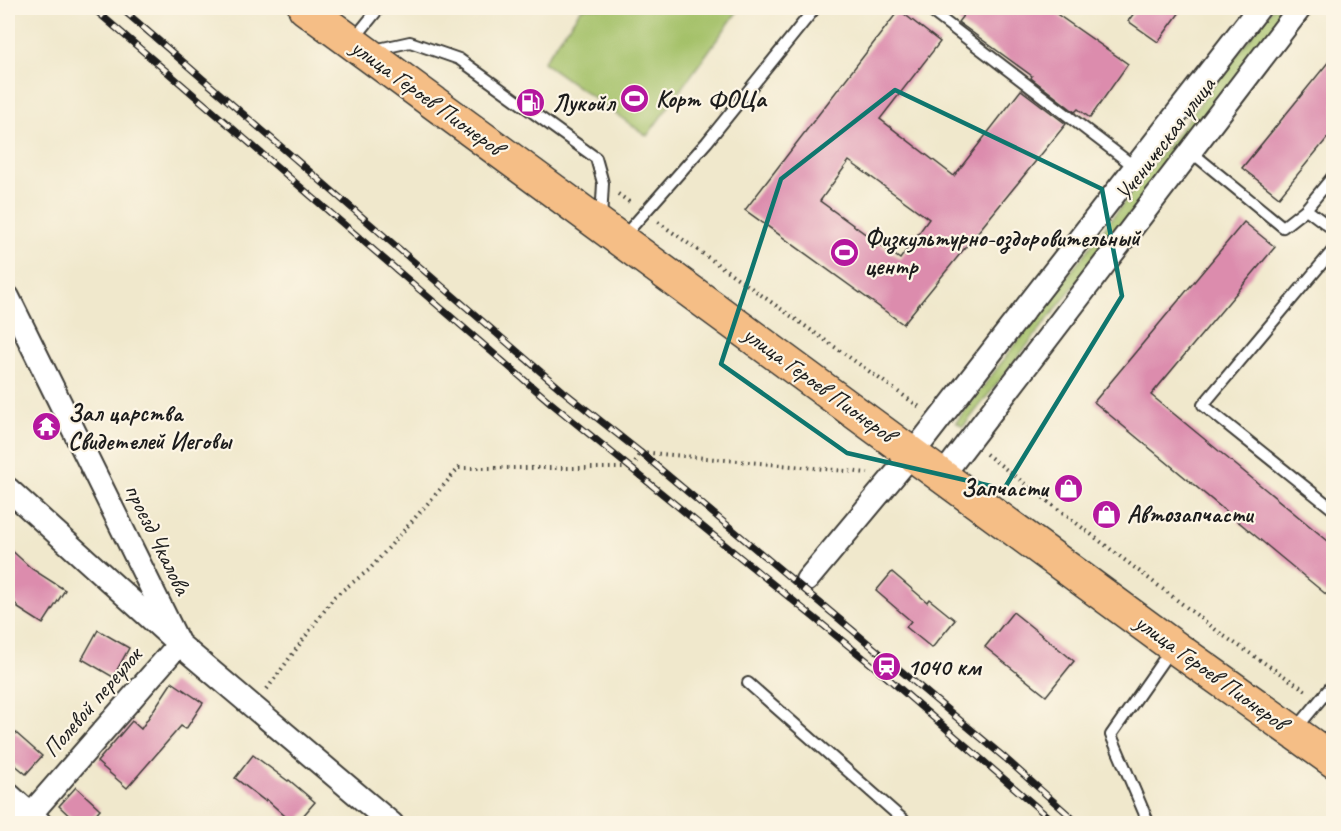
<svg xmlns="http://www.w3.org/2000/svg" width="1341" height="831" font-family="Caveat,sans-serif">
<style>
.green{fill:#a4c169;stroke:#606e42;stroke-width:1.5}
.building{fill:#dc8cad;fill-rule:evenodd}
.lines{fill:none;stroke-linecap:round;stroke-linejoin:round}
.lane-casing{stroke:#3c3b36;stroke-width:14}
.street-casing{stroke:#3c3b36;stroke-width:26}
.primary-casing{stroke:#3c3b36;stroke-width:36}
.path{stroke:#3c3b36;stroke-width:4;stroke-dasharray:1.5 4.5;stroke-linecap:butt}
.lane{stroke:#fff;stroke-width:10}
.street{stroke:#fff;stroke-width:22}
.primary{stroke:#f5be86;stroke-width:33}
.rail-casing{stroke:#1c1c1c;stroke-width:7}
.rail{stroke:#fcf5e5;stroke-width:4.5;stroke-dasharray:14;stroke-linecap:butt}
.marked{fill:none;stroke:#0f766e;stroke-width:4.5;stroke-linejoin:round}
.labels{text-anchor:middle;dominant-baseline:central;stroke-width:4.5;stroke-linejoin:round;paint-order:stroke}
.street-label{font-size:24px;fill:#1c1c1c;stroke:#fcf5e5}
.poi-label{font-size:24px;font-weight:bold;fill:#1c1c1c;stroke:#fcf5e5;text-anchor:start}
</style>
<rect width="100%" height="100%" fill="#fcf5e5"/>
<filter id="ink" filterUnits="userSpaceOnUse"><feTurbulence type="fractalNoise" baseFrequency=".0167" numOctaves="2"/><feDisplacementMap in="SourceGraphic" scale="12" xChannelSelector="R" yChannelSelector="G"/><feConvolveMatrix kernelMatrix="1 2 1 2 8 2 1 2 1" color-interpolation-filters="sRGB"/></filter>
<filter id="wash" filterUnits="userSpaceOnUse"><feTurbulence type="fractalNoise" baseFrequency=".008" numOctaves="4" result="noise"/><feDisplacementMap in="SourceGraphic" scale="24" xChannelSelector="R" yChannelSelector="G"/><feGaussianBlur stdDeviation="1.35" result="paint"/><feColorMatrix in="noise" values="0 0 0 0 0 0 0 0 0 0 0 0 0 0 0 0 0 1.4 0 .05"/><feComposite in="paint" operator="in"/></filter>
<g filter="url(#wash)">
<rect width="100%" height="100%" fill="#f0e8cc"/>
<!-- green -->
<g class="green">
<path d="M582 8H740L647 136 543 62Z"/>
<path d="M1273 8H1293L963 427 956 422Z"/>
</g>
<g id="blocks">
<!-- building -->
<g class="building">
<path d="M969 8H1048L1128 64 1090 118 1078 109 1075 112 1031 78 1032 76 958 22Z"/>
<path d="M1138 8H1183L1158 42 1128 21Z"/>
<path d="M899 10 940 42 880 119 954 176 1021 90 1066 124 903 324 745 210ZM849 161 929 219 900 259 820 201Z"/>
<path d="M1334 55V130L1279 197 1242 168Z"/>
<path d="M1244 222 1275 247 1151 395 1334 546V601L1094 402Z"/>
<path d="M8 547 32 569 65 590 43 624 18 608V606L8 597Z"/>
<path d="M892 572 927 602 929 599 955 620 932 648 906 627 911 621 876 591Z"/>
<path d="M1013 612 1074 661 1046 696 985 647Z"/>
<path d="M98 630 129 648 113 677 82 659Z"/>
<path d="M172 682 203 703 186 729 181 726 127 788 97 762 132 721 141 729Z"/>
<path d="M8 726 42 756 26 774 8 759Z"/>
<path d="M253 755 288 781 289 780 315 802 296 824H294L266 799 265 801 235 778Z"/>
<path d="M76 787 100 809 87 824H78L59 806Z"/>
</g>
</g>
</g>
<g filter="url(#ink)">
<use href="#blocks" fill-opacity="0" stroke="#3c3b36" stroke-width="1.5"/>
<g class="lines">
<defs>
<g id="lane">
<path d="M927 8 1135 167"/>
<path d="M354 39 379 8"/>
<path d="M374 50 410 42 459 59 596 158 603 183 601 220"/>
<path d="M1190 151 1283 227 1306 209 1334 230"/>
<path d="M1306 209 1334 175"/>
<path d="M623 237 707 142 815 8"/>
<path d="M1334 249 1203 405 1334 510"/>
<path d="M748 683 908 824"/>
<path d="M1296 729 1334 683"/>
<path d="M1149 824 1111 735 1171 649"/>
</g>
<g id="street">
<path d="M8 297 179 644 392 824"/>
<path d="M943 475 1300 8"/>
<path d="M8 489 179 644 22 824"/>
<path d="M807 580 913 453 1259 8"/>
<path d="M8 794 40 823"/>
</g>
<path id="primary" d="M305 8 1173 646 1334 761"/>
</defs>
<!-- lane casing -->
<use href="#lane" class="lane-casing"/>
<!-- street casing -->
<use href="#street" class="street-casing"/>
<!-- primary casing -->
<use href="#primary" class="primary-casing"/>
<!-- path -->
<g class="path">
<path d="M618 194 632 204"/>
<path d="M658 222 921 408"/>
<path d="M986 454 1224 636 1308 692"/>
<path d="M267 689 335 596 369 570 459 468H633L640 452 868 473"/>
</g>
<!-- lane -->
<use href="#lane" class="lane"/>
<!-- street -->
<use href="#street" class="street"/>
<!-- primary -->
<use href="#primary" class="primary"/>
<defs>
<g id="rail">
<path d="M93 8 551 403 882 673 1056 824"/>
<path d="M121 8 563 391 640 452 1005 758 1079 824"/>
</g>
</defs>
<!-- rail casing -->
<use href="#rail" class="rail-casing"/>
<!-- rail -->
<use href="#rail" class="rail"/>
</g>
</g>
<!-- marked area -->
<path class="marked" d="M895 90 1102 189 1122 296 1004 489 847 453 721 364 781 179Z"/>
<!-- icons -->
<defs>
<symbol id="stadium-disc" viewBox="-11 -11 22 22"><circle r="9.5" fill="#b5179e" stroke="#fcf5e5"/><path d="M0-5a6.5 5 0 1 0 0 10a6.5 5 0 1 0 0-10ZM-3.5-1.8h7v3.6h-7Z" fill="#fff"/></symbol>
<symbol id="fuel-disc" viewBox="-11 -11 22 22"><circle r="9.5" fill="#b5179e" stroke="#fcf5e5"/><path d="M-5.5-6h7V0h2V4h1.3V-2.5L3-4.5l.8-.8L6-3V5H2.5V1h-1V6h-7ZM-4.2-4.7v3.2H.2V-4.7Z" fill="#fff"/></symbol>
<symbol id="temple-disc" viewBox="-11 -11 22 22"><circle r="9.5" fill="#b5179e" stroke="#fcf5e5"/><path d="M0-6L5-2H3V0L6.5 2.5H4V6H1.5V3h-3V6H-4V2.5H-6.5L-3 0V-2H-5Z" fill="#fff"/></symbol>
<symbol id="shop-disc" viewBox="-11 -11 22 22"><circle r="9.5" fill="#b5179e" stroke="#fcf5e5"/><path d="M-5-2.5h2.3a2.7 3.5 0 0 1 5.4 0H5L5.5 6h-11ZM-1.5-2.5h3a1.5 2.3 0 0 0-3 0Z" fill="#fff"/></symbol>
<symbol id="station-disc" viewBox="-11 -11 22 22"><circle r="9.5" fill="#b5179e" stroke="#fcf5e5"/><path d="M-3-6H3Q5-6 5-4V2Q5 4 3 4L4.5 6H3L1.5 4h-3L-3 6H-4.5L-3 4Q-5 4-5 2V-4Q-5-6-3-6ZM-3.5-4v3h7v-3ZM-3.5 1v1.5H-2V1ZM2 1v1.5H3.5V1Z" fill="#fff"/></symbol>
</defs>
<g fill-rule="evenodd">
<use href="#stadium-disc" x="618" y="82" width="33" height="33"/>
<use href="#fuel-disc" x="514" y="86" width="33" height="33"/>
<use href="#stadium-disc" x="828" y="236" width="33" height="33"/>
<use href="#temple-disc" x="30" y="410" width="33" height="33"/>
<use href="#shop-disc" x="1052" y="472" width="33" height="33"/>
<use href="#shop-disc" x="1090" y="498" width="33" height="33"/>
<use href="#station-disc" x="870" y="650" width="33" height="33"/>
</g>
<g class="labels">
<!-- street labels -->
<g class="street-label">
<text transform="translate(427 97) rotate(36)">улица Героев Пионеров</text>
<text transform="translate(1165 139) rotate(-53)">Ученическая улица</text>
<text transform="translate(819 384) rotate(36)">улица Героев Пионеров</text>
<text transform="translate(158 539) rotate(64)">проезд Чкалова</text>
<text transform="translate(1211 672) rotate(36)">улица Героев Пионеров</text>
<text transform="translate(92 702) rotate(-49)">Полевой переулок</text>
</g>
<!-- poi labels -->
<g class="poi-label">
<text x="656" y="99">Корт ФОЦа</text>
<text x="552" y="103">Лукойл</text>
<text x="865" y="238">Физкультурно-оздоровительный<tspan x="865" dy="28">центр</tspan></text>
<text x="68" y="413">Зал царства<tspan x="68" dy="28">Свидетелей Иеговы</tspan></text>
<text x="1048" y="488" text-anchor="end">Запчасти</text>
<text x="1127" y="514">Автозапчасти</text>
<text x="907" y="667">1040 км</text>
</g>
</g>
<!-- margin -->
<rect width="1341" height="831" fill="none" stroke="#fcf5e5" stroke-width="30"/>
</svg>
